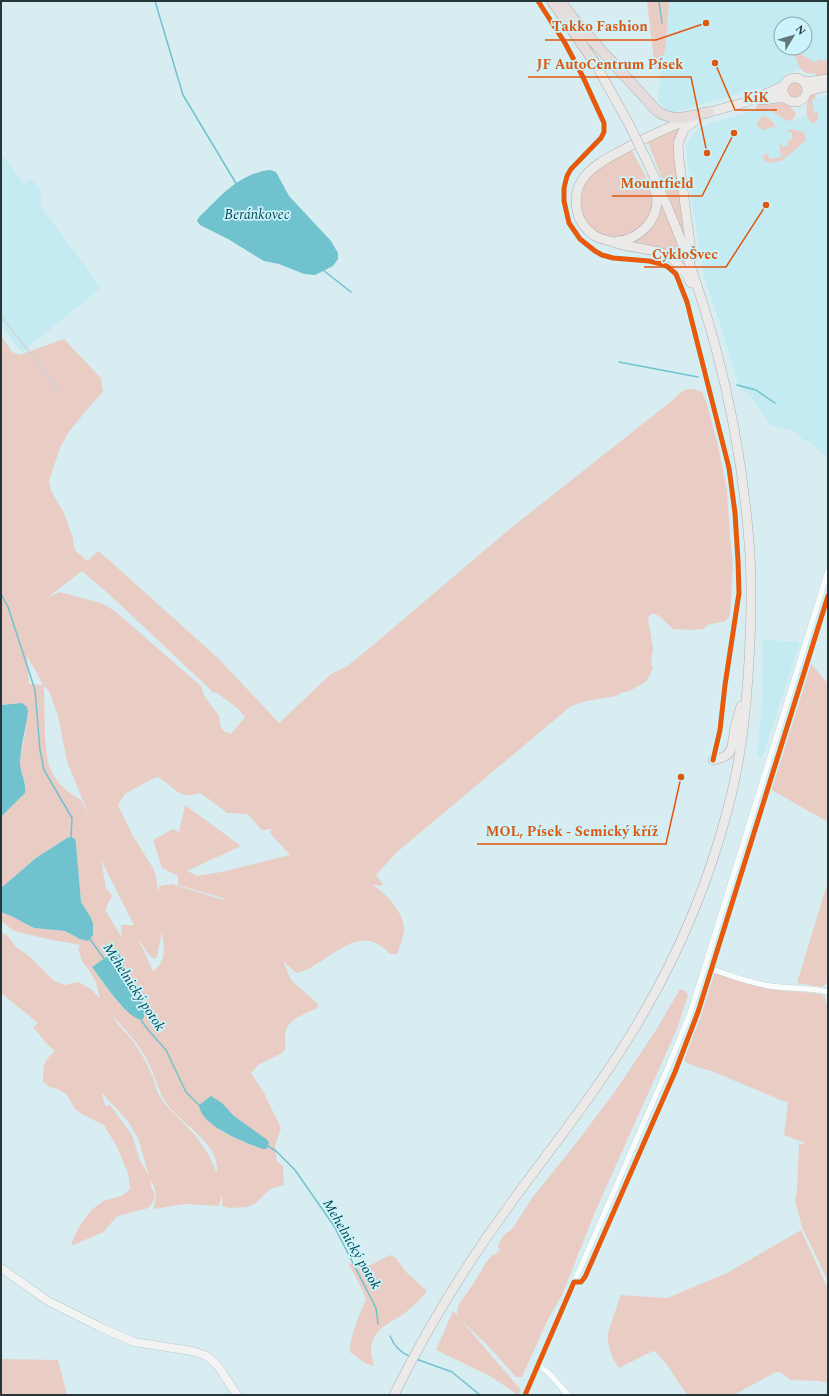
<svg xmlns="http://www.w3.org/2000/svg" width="829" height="1396" font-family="Spectral,serif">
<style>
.built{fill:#c5ebf2;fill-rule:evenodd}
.green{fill:#e9cdc5;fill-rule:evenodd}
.water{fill:#70c2cf}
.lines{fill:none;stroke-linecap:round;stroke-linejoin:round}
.stream{stroke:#70c2cf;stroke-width:1.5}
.street-casing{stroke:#b7c9cc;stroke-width:6}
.secondary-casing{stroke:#b7c9cc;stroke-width:9}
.primary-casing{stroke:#aeaead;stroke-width:10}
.highway-casing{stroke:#aeaead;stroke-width:11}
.street{stroke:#f9fcfd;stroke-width:5.5}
.secondary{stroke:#f3f3f3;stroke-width:8}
.primary{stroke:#eceae8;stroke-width:9}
.highway{stroke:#e4dddb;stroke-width:10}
.rail{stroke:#ced4d6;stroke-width:1.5}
.primary-bridge-casing{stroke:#aeaead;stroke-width:10;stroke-linecap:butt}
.primary-bridge{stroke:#eceae8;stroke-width:9}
.cycleway-casing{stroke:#ccf4fc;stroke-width:8}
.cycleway{stroke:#e8590c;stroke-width:5}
.labels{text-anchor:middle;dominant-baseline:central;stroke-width:3.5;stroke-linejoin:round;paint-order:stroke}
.water-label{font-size:14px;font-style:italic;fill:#034750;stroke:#ccf4fc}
.leader{fill:none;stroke:#de570e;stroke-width:1.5}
.callout-dot{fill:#de570e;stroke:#ccf4fc;stroke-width:1.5}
.callout-label{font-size:14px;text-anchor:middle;font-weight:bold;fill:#de570e;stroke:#ccf4fc;stroke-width:3.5;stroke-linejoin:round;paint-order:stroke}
</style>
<rect width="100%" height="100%" fill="#d7edf1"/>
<!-- built -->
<g class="built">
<path d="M669 1H828V66L798 70 784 74V80L778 85 777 84 712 101 674 113 667 110 658 101 660 79 666 44ZM781 24H805V48H781Z"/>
<path d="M828 95V454L824 455 808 440 805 442 796 432 770 425 750 396 739 387 716 311 705 279 692 203 686 146 696 130 711 123 756 110 768 109 774 111 782 118 792 120 807 115V107L808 100Z"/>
<path d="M1 154 24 184 31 179 41 190 42 208 101 288 22 352 1 326Z"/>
<path d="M763 640 800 642 762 758 757 757 762 705Z"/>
</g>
<!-- green -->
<g class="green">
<path d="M647 1H669L666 44 662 68 655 69Z"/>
<path d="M793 48 795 49 799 48 800 50 799 53 816 63 818 59 824 61 828 60V74L816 78 815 73C799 77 797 60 793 48Z"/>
<circle cx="795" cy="90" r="8"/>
<path d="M814 92 816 97 812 101 814 113 818 112V120L814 123 810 122C804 113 806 99 814 92Z"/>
<path d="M762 102H786L794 111 796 114 792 120 787 121C772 113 775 108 756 110L755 107Z"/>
<path d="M766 116 771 120 776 127 766 128V130H762L757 125C758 119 760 117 766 116Z"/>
<path d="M677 129 678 130 675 143 685 238H684L648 142Z"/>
<path d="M791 129 804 132 806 140C804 143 783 160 781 161 777 162 772 162 768 163L764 160 762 156 768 153 769 159 781 157 779 144H781L782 147 788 146 787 141 792 140V132H787Z"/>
<path d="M631 149C637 161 652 184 653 196 655 214 641 234 623 237 620 238 616 237 614 237 593 235 580 222 581 201 582 193 584 182 590 175 601 164 618 157 631 149Z"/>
<path d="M661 204 685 261 682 263 667 251 654 246 634 242C651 229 656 225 661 204Z"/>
<path d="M1 335 12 352 19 355 64 339 98 375 101 378 103 392 89 407 68 433 60 448 49 481 51 491 64 513 73 538 74 548 78 554H80L87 561 97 552H100L218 658 279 723 331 674 346 667 366 651 511 528 674 399C684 389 688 386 702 392L706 401 718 445 727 491 730 538 733 563 730 616 725 621 708 625 703 629 693 630 673 629 659 616 653 613 648 617 653 649 651 663 653 669 646 682 629 691 621 693 616 696 587 701 571 706 396 853 376 875 383 884 381 886 372 884C386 894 404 911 404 930 403 938 400 947 397 954H390C357 917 328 967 296 973L283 961 291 980 318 1004 317 1008C308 1013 290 1018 286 1030 284 1035 286 1043 285 1049L282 1053 258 1065 251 1073 263 1091 281 1128 275 1145 277 1162 283 1166 284 1185 270 1189 256 1203 247 1207 231 1208 224 1207 222 1205V1194L219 1206 186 1204 153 1209C158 1197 156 1191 151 1180V1186L155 1195 153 1202 148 1208 118 1216 111 1223 104 1232 73 1245 71 1244C77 1229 88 1210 102 1202 108 1198 118 1198 123 1195 125 1193 128 1191 130 1189L128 1173 117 1147 104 1125 83 1115 74 1108 67 1095 58 1089 50 1087 43 1082C44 1065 41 1064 55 1051L47 1044 33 1027 38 1023 1 993V932L7 935 16 947 29 956 54 981 65 985 78 982 91 989 100 999 96 983 90 971 82 961 78 948 81 945 52 940 14 931 1 921V912L11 916 34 928 65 931 72 934 93 930 91 918 81 902 76 844 71 837 67 838 36 858 1 888V817L25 793C27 783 21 775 20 765 20 751 26 737 26 725 26 718 23 710 22 703L1 705ZM82 571 111 596 214 693 216 692 237 708 245 717 231 734 224 731 221 728 219 716 205 697 201 686 117 613 104 604 60 592 47 598ZM27 655 30 662 36 671 43 685 29 684ZM44 686 49 691 58 716 67 761 89 816 81 800 67 791 58 782 53 774 48 763 45 737ZM158 777C172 785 180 801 198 793L202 794 227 813 247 814 262 830 274 829 271 830 270 833 290 855 221 872 196 876 194 874 187 871 241 846 185 805 179 832 173 829 153 840 162 868 178 876V885L220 897 227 901 172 884 160 886 158 891 156 876 153 868 133 836 118 805 125 794 152 779ZM101 860 134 925H121L122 938 105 910 112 896 106 888ZM162 932C164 946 167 962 153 971L138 938C143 944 147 956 155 959L157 957ZM118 949 129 983 143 1004 140 1020C119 1009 106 986 92 967ZM112 1016C125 1028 142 1048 149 1064 155 1076 158 1090 165 1101 177 1120 212 1140 216 1161 217 1165 217 1169 217 1173L207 1152 195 1135 164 1103 159 1095 155 1086 153 1077 145 1060 133 1041 116 1022ZM102 1093 127 1120 138 1138 149 1176 140 1160 132 1135 110 1105 105 1106ZM222 1103 234 1116 247 1126 262 1149 222 1132 204 1115Z"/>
<path d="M808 664 812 665 828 684V822L768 788Z"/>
<path d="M828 881V980L825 985 821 987 797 983Z"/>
<path d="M711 972 746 983 781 990 822 994 825 997 826 1003 828 1004V1281L802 1227 795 1200 797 1190 799 1144 805 1143 784 1135 788 1103 714 1072 691 1065 686 1062 683 1055 701 1008Z"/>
<path d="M680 989 686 991 688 995 677 1029 595 1212 562 1295 548 1319 522 1377H516L489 1347 461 1320 521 1390 518 1395 490 1376 436 1350 453 1311 457 1315 458 1306 477 1278 485 1264 492 1255 496 1254 500 1250 498 1247 499 1243 504 1235 512 1229 532 1198 574 1146 616 1090 656 1030Z"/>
<path d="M801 1230 828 1289V1383L819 1381 791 1380 780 1372 774 1373 734 1395H687L668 1366 656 1352 653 1351 619 1368C613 1359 607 1347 608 1335 609 1325 618 1307 620 1295L667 1298 727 1273Z"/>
<path d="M390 1255 396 1258 406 1272 427 1291C421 1299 413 1306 405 1313 391 1323 374 1327 371 1348 370 1353 373 1361 374 1366L365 1363 350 1352C350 1334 359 1316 366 1299L360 1285 348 1263 367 1266 373 1264Z"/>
<path d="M1 1359 58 1360 67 1395H1Z"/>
</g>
<!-- water -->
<g class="water">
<path d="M270 170 276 172 289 196 331 241 338 253V259L333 266 315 275 304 274 279 264 264 261 228 239 200 225 197 221 199 217C220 197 239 173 270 170Z"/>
<path d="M22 703 27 707 28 711C26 728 21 745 20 762 20 773 27 783 25 793L1 817V705Z"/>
<path d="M71 837 75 839 76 844 81 902 91 918 93 924V935L88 941 80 939 65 931 34 928 11 916 1 912V888L36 858 67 838Z"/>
<path d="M118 949 129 983 143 1004 145 1011 144 1017 142 1020C126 1018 102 980 92 967Z"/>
<path d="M211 1096 222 1103 234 1116 266 1139 269 1142 268 1147 266 1149H262C245 1142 201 1127 199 1105Z"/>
</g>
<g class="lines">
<!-- stream -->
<g class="stream">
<path d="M155 1 183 95 237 185"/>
<path d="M659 1 662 23"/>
<path d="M323 270 351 292"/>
<path d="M619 362 698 377"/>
<path d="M737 385 756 390 775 403"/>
<path d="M1 594 8 607 35 690 40 750 44 770 72 818 71 838"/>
<path d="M90 939 105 960"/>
<path d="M141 1020 149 1031 166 1050 186 1092 199 1105H201"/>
<path d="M266 1145 276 1151 295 1170 334 1226 376 1308 378 1324"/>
<path d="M390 1336C394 1346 401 1353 411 1357"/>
<path d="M416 1359 452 1372 480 1395"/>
</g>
<defs>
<g id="street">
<path d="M538 1 565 43 583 77 604 123V132L601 138 571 169 567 176 564 188V201L569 223 580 239 595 251 602 255 613 258 649 261 662 264 668 267 676 274 687 302 729 468 735 513 738 561 739 593 725 685 720 730 713 760"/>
<path d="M705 966C727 975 747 982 770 986 789 989 809 987 828 992"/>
<path d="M538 1365 549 1373 568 1395"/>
<path d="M525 1395 669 1065 689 1016 705 966 828 571"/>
</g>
<path id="secondary" d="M1 1268 48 1301 100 1327 134 1342 192 1351 207 1356 218 1366 237 1395"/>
<g id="primary">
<path d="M595 63 630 126"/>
<circle cx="795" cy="90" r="12"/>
<path d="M805 82 828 79"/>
<path d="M808 91 828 86"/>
<path d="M759 100 779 98H786"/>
<path d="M703 114 746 102 784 86"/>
<path d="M691 119C665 128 641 140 617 153 606 159 593 166 585 176 577 185 575 198 577 210 579 221 586 230 595 236 601 239 607 240 613 242 651 255 668 241 691 283"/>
<path d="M617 241C638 240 657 222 657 200 657 195 655 190 653 185"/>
<path d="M692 258 679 160 678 143 684 129 695 121"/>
<path d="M713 760 724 757 729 753 732 747 735 727 741 706"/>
<path d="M394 1395C426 1330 464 1268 506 1210 547 1153 591 1099 628 1039 673 967 708 887 729 804 740 763 745 720 748 677 751 632 753 587 749 542 739 410 703 278 646 159"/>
</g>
<g id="highway">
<path d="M552 1 595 63"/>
<path d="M560 1 581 28 657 111C674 123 690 116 709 112"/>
</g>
</defs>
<!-- street casing -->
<use href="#street" class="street-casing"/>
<!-- secondary casing -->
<use href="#secondary" class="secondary-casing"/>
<!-- primary casing -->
<use href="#primary" class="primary-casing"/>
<!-- highway casing -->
<use href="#highway" class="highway-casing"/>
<!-- street -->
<use href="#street" class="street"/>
<!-- secondary -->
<use href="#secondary" class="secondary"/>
<!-- primary -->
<use href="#primary" class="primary"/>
<!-- highway -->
<use href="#highway" class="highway"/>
<!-- rail -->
<path class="rail" d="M1 316 60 392"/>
<defs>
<path id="primary-bridge" d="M630 126 646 159"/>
</defs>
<!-- primary-bridge casing -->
<use href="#primary-bridge" class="primary-bridge-casing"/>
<!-- primary-bridge -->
<use href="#primary-bridge" class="primary-bridge"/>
<defs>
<g id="cycleway">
<path d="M538 1 565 43 583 77 604 123V132L601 138 571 169 567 176 564 188V201L569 223 580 239 595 251 602 255 613 258 649 261 662 264 668 267 676 274 687 302 729 468 735 513 738 561 739 593 725 685 720 730 713 760"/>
<path d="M525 1395 574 1282H581L585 1277 675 1072 698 1012 828 596"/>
</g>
</defs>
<!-- cycleway casing -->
<use href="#cycleway" class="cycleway-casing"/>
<!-- cycleway -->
<use href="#cycleway" class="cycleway"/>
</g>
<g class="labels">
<!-- water labels -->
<g class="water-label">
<text x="257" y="214">Beránkovec</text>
<text transform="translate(134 987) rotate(57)">Mehelnický potok</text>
<text transform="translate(352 1244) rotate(60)">Mehelnický potok</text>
</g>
</g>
<!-- callouts -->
<path class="leader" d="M706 23L656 40H545M707 153L691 77H528M715 63L735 110H777M734 133L702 196H612M766 205L726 267H644M681 777L666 844H477"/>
<g class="callout-dot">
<circle cx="706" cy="23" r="4"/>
<circle cx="707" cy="153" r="4"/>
<circle cx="715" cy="63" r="4"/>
<circle cx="734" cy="133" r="4"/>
<circle cx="766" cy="205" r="4"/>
<circle cx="681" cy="777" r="4"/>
</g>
<g class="callout-label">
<text x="600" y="31">Takko Fashion</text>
<text x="610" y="69">JF AutoCentrum Písek</text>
<text x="756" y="102">KiK</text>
<text x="657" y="188">Mountfield</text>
<text x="685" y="259">CykloŠvec</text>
<text x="572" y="836">MOL, Písek - Semický kříž</text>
</g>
<!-- border -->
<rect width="829" height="1396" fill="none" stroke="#263639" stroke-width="4"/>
<!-- north arrow -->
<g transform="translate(793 36) rotate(52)"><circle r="19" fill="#ccf4fc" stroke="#8aa8ae"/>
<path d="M0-3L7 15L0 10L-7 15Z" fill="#647679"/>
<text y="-6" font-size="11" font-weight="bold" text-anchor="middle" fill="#263639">N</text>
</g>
</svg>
